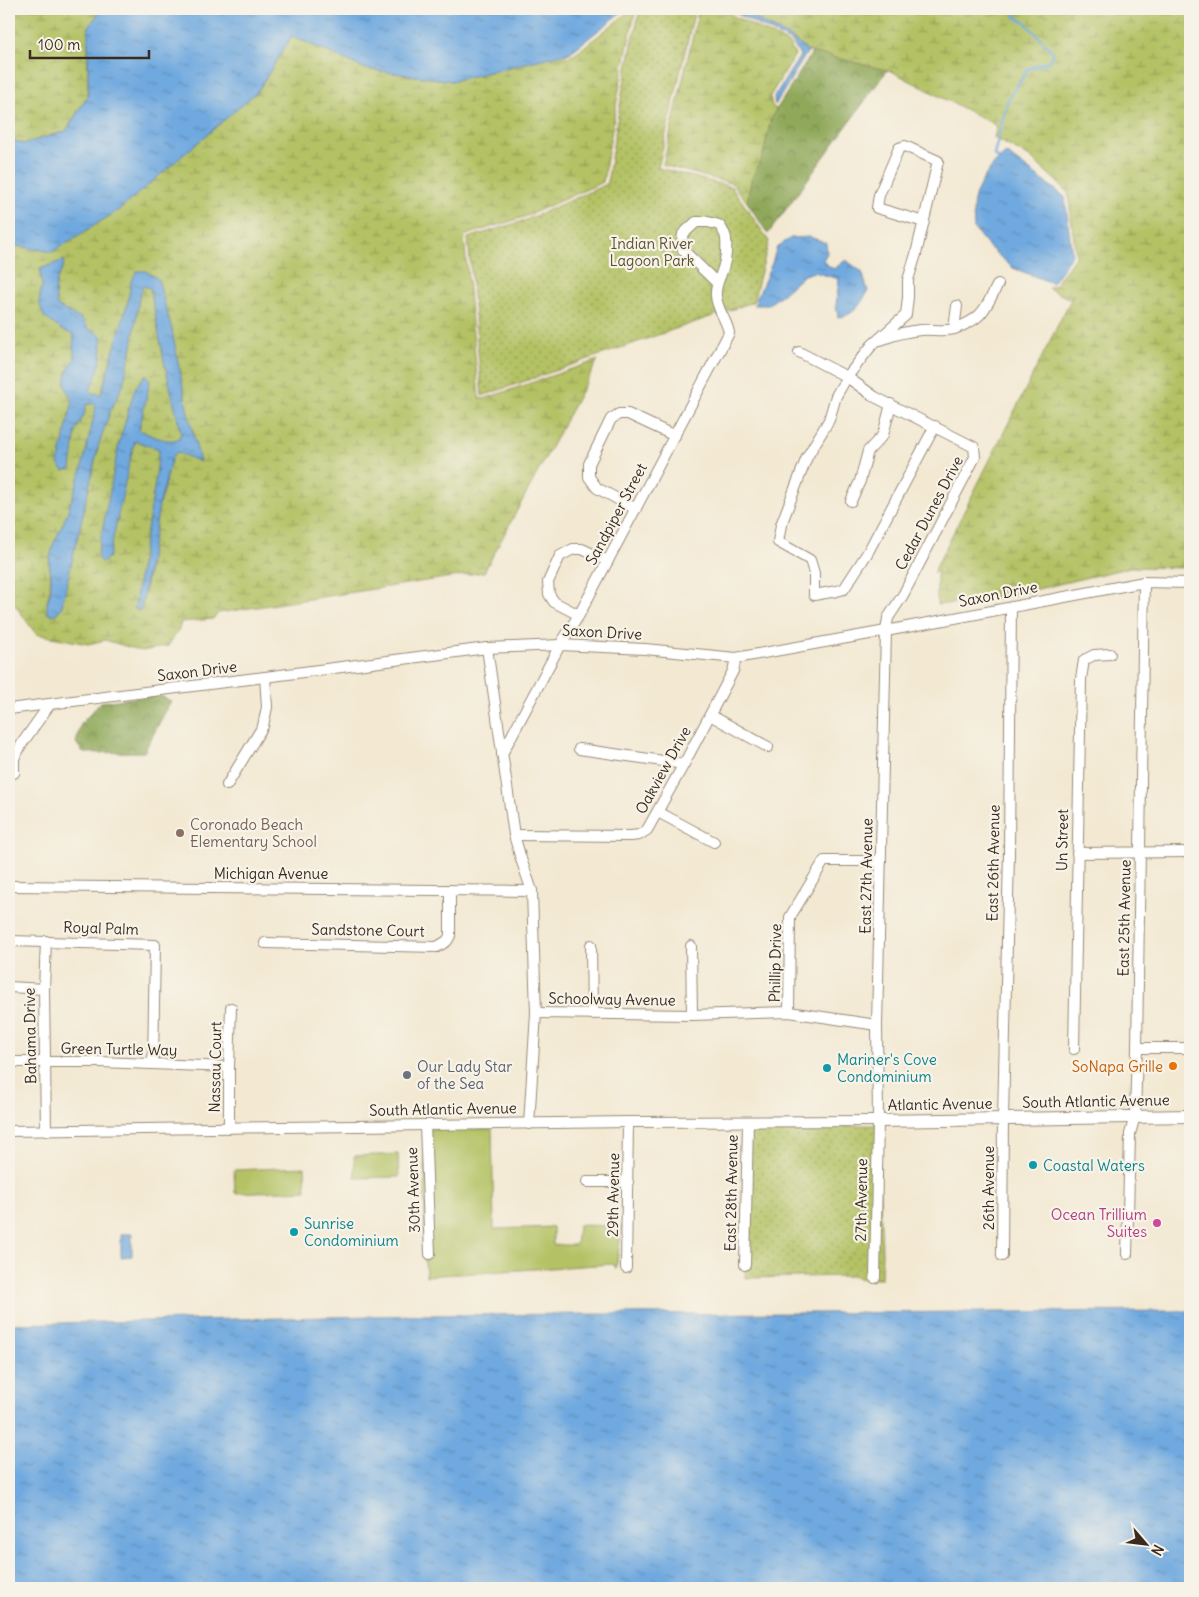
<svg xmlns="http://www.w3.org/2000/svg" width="1199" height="1597" font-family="Delius,sans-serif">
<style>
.grass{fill:#b4c265;stroke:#787642}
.forest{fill:url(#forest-crowns);stroke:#65693c}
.wetland{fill:url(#wetland-marsh);stroke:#787642;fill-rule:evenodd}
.park{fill:url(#park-dots);stroke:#787642}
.water{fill:url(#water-ripples);stroke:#556a7e}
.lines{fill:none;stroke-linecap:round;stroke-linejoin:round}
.stream{stroke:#6fa9df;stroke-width:2.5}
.minor-casing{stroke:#978a78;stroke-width:12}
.major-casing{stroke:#978a78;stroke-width:14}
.minor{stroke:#fff;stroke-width:10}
.major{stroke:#fff;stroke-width:12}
.education-dot{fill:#8d6e63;stroke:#f7f3e8;stroke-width:2}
.food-dot{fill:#e8710a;stroke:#f7f3e8;stroke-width:2}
.culture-dot{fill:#0f9aa8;stroke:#f7f3e8;stroke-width:2}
.worship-dot{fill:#6b7280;stroke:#f7f3e8;stroke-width:2}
.hotel-dot{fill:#d1479c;stroke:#f7f3e8;stroke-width:2}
.labels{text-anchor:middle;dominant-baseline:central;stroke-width:4.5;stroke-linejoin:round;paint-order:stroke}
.park-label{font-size:15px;fill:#595030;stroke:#f7f3e8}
.street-label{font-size:15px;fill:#3b2a1e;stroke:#f7f3e8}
.education-label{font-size:15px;fill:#785e54;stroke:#f7f3e8;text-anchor:start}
.culture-label{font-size:15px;fill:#0d838f;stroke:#f7f3e8;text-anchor:start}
.worship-label{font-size:15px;fill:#5b616d;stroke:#f7f3e8;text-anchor:start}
.food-label{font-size:15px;fill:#c56008;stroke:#f7f3e8;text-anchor:end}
.hotel-label{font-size:15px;fill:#b23c85;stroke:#f7f3e8;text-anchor:end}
</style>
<defs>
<pattern id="forest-crowns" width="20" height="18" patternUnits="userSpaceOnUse" patternTransform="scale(1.25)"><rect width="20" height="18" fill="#8fa85a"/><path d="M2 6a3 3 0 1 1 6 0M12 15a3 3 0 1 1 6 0" fill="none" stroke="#76894a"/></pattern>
<pattern id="wetland-marsh" width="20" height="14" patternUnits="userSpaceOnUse" patternTransform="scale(1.25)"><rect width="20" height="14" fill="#b4c265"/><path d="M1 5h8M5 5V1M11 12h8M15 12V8" fill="none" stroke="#949e53"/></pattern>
<pattern id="park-dots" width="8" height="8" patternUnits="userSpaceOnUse" patternTransform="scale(1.25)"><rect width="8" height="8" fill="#b4c265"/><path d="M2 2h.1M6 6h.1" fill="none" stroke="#949e53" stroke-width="1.8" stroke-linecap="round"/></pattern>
<pattern id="water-ripples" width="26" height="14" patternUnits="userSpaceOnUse" patternTransform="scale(1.25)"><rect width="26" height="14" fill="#6fa9df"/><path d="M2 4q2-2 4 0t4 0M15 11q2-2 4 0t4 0" fill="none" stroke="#5c8ab4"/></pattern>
</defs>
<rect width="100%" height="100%" fill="#f7f3e8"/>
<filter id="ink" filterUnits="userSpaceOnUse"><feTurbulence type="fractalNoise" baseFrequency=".02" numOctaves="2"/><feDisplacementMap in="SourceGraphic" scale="10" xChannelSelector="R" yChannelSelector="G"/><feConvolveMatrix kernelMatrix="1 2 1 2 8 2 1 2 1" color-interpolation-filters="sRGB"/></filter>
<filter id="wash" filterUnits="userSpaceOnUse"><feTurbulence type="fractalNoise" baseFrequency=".0096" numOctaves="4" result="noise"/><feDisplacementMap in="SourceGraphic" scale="20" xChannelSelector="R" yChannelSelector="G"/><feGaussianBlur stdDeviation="1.12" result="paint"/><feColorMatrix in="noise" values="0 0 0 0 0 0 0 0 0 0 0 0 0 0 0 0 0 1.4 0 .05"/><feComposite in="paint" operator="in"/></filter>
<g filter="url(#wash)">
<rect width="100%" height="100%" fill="#f3e9d3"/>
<!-- grass -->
<g class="grass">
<path d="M426 1129H492L494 1229 553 1227V1245H576L578 1225 622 1226 616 1269 615 1266 612 1264 426 1276 424 1248Z"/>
<path d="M398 1154 399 1177 355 1178 354 1156Z"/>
<path d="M305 1167 306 1190 235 1193 234 1170Z"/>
</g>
<!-- forest -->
<g class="forest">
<path d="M833 9 888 69 768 234 747 202 751 180 763 155 770 122 776 109 778 107 809 58Z"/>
<path d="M158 695 171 701 144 752 84 753 76 743 81 724 101 702Z"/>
</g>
<!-- wetland -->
<g class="wetland">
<path d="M9 9H102L88 28V95L66 131 23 144 9 138Z"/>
<path d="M632 9H636C622 66 613 124 603 182L524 217 466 235 464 237 479 398 484 399 598 360 484 572 218 613 213 619 181 622 179 629 168 646 142 651 105 640 88 644 36 634 9 597V243L52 252 257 92 292 36 366 69 452 81 571 52 558 59 574 55ZM141 561 150 562 142 605 139 611 135 609ZM49 563 66 585 61 609 54 615 47 603C50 589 52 578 49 563Z"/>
<path d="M699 9H720L789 44 795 55 770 96 772 106 776 109 770 122 763 155 751 180 747 202 733 184 663 165Z"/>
<path d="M738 9H1190V568L1131 567 1008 596 937 605V574L938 571 933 573 1073 295 1070 299 1048 288 1055 285 1076 256 1068 192 1030 157 994 138 997 126 891 71 808 51 791 38Z"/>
</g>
<!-- park -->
<g class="park">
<path d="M640 9H695L658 168 732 187 769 241 753 302 482 396 468 238 526 220 607 184C616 125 626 67 640 9Z"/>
<path d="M877 1125 882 1252 881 1279H863L850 1276 745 1278V1171L741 1126Z"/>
</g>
<!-- water -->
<g class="water">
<path d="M102 9H626L571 52 452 81 366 69 292 36 257 92 119 210 52 252 11 245 9 243V138L23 144 66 131 88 95V28Z"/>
<path d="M727 9H738L791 38 808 51 775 105 774 97 800 56 792 42Z"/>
<path d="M1006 153 1065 197 1072 255 1052 283 1013 268 989 247 974 229C974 220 972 210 974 201 977 185 993 162 1006 153Z"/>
<path d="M810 237 826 243 827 253 823 260 826 264 834 269 846 260 862 272 868 291C861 304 854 316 838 317L836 305 839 279 814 272 804 275 784 293 768 305H754L772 263 777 247 791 238Z"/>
<path d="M64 260C63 273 60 271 57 280 54 289 56 297 57 306L81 319 89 329 101 335C104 355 99 373 90 390L92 393 101 394 128 301 131 281 137 271H146L158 279 172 330 187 408 200 462 177 452 172 457 159 506 142 605 139 611 135 609C140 555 154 503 159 449L135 441 129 464 109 557 102 563 97 558 119 443 135 388 146 374 150 381 139 430C151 435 165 443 178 439L181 433 164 361 150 288 143 286 139 299 132 347 123 385 110 412 99 444 61 609 54 615 47 613V604L51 589V574L49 563 53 545 65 519 81 472 96 407 93 403 86 405 84 415 76 430 71 469 64 471 58 464 73 400 68 393 65 384 67 372 75 358 73 347 74 335 62 330 44 317 39 302 42 285 40 269Z"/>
<path d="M121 1234H132V1256L121 1257Z"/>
<path d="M1190 1311V1588H9V1324L419 1315Z"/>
</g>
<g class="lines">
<!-- stream -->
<path class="stream" d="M998 158 994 155 1007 102 1028 69 1049 61 1053 52 1024 21 1015 17 1013 13 1015 9"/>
</g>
</g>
<g filter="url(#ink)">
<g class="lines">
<defs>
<g id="minor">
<path d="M924 222 877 208 879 195 899 148 905 146 938 161 916 254 908 280V297L906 315 872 345 847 377 836 396 829 420 807 457 781 525 778 542 810 560 814 573V595L837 591 844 589 868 552 935 426"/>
<path d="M954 329C984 318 984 310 998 284"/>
<path d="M881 340C893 335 908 331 921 330 933 329 943 332 954 329L957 306"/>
<path d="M799 352 847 377 875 397 974 447 975 457 903 595 888 618 886 631 877 1025 878 1121 875 1278"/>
<path d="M851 501 860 481 868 451 883 435 891 404"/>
<path d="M636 509 597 488 589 477V464L611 419 619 414H628L675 436"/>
<path d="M579 615 554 602 549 594 548 582 560 556 573 549H582L608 561"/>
<path d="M487 648 514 835 521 859 532 891 536 1013 529 1124"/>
<path d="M9 709 265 677 487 648 560 645 645 649 736 658 886 631 1144 582 1190 583"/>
<path d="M710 715 768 747"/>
<path d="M579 749 684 764"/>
<path d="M502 754 560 645 579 615 729 333C727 320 717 310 716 296 715 288 718 282 721 274 725 264 727 250 726 239 726 234 722 229 719 225L708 222H696L683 234 682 240 683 250 717 283"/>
<path d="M14 773V758L23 742 50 704"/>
<path d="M227 785 263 726 267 707 265 677"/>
<path d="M658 812 714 842"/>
<path d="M514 835 631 836 639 835 647 830 684 764 733 671 736 658"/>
<path d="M1077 853 1190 852"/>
<path d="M9 886 532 891"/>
<path d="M9 941 155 945 153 1064"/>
<path d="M46 941 44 989 46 1131"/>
<path d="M265 943 437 947 447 941 450 936V890"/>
<path d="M591 945 592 1014"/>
<path d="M691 946 692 1015"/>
<path d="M9 987 44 989"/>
<path d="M789 1012 790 917 824 861H881"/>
<path d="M536 1013 692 1015 789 1012 877 1025"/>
<path d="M1137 1048H1190"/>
<path d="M1074 1049 1081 679 1084 660 1094 655 1110 654"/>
<path d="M9 1062H100L229 1067"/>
<path d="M425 1125 430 1254"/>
<path d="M229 1128V1067L231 1008"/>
<path d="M9 1131 628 1122 878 1121"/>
<path d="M587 1182H628"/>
<path d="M1127 1254 1130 1134 1135 1116 1137 1048 1144 582"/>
<path d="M1002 1256 1003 1119 1009 853 1011 607"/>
<path d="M745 1265 748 1122"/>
<path d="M626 1268 628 1122"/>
</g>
<path id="major" d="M878 1121 1190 1116"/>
</defs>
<!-- minor casing -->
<use href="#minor" class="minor-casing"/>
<!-- major casing -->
<use href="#major" class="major-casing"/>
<!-- minor -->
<use href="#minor" class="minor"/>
<!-- major -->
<use href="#major" class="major"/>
</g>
</g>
<!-- markers -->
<circle class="education-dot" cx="180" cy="833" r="5"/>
<circle class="food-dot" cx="1173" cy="1066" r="5"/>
<g class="culture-dot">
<circle cx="827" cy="1068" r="5"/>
<circle cx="1033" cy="1165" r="5"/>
<circle cx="294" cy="1232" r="5"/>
</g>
<circle class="worship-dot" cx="407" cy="1075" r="5"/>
<circle class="hotel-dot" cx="1157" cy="1223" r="5"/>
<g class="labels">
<!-- park labels -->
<g class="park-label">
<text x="652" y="243">Indian River<tspan x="652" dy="17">Lagoon Park</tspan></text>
</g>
<!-- street labels -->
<g class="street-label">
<text transform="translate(929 513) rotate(-62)">Cedar Dunes Drive</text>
<text transform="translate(616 514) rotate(-62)">Sandpiper Street</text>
<text transform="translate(998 594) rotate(-11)">Saxon Drive</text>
<text transform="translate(602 632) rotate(3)">Saxon Drive</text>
<text transform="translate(197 671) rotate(-7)">Saxon Drive</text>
<text transform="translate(663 770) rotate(-61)">Oakview Drive</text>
<text transform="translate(1062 840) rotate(-89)">Un Street</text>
<text transform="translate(993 863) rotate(-89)">East 26th Avenue</text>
<text x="271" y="873">Michigan Avenue</text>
<text transform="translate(866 876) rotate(-89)">East 27th Avenue</text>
<text transform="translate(1124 918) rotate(-89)">East 25th Avenue</text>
<text transform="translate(101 928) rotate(2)">Royal Palm</text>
<text transform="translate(368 930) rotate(1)">Sandstone Court</text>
<text transform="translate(775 963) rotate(-89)">Phillip Drive</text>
<text transform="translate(612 999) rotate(1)">Schoolway Avenue</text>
<text transform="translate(30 1036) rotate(-91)">Bahama Drive</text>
<text transform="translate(119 1049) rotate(1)">Green Turtle Way</text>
<text transform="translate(215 1067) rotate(-89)">Nassau Court</text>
<text transform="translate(1096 1101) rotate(-1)">South Atlantic Avenue</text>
<text transform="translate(940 1104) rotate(-1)">Atlantic Avenue</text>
<text transform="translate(443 1109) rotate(-1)">South Atlantic Avenue</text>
<text transform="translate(988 1188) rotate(-90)">26th Avenue</text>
<text transform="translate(413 1190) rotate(-92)">30th Avenue</text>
<text transform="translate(731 1193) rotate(-89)">East 28th Avenue</text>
<text transform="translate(613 1195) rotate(-89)">29th Avenue</text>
<text transform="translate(861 1200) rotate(-89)">27th Avenue</text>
</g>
<!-- education labels -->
<g class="education-label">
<text x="190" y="824">Coronado Beach<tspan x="190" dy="17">Elementary School</tspan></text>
</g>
<!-- culture labels -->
<g class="culture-label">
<text x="837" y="1059">Mariner's Cove<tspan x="837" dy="17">Condominium</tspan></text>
<text x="1043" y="1165">Coastal Waters</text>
<text x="304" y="1223">Sunrise<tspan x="304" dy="17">Condominium</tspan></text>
</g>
<!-- worship labels -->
<g class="worship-label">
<text x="417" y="1066">Our Lady Star<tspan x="417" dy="17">of the Sea</tspan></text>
</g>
<!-- food labels -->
<g class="food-label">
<text x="1163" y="1066">SoNapa Grille</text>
</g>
<!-- hotel labels -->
<g class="hotel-label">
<text x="1147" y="1214">Ocean Trillium<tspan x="1147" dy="17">Suites</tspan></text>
</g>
</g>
<!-- margin -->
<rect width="1199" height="1597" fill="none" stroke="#f7f3e8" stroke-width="30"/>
<!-- north arrow -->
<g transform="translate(1146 1544) rotate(118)" stroke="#f7f3e8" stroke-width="4" paint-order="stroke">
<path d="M0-4L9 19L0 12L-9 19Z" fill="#3b2a1e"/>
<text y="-8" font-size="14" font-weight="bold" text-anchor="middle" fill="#3b2a1e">N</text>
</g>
<!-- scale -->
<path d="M30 50v8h119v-8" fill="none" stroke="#3b2a1e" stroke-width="2.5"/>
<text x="38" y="50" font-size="15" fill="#3b2a1e" stroke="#f7f3e8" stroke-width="4" paint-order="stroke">100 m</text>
</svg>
